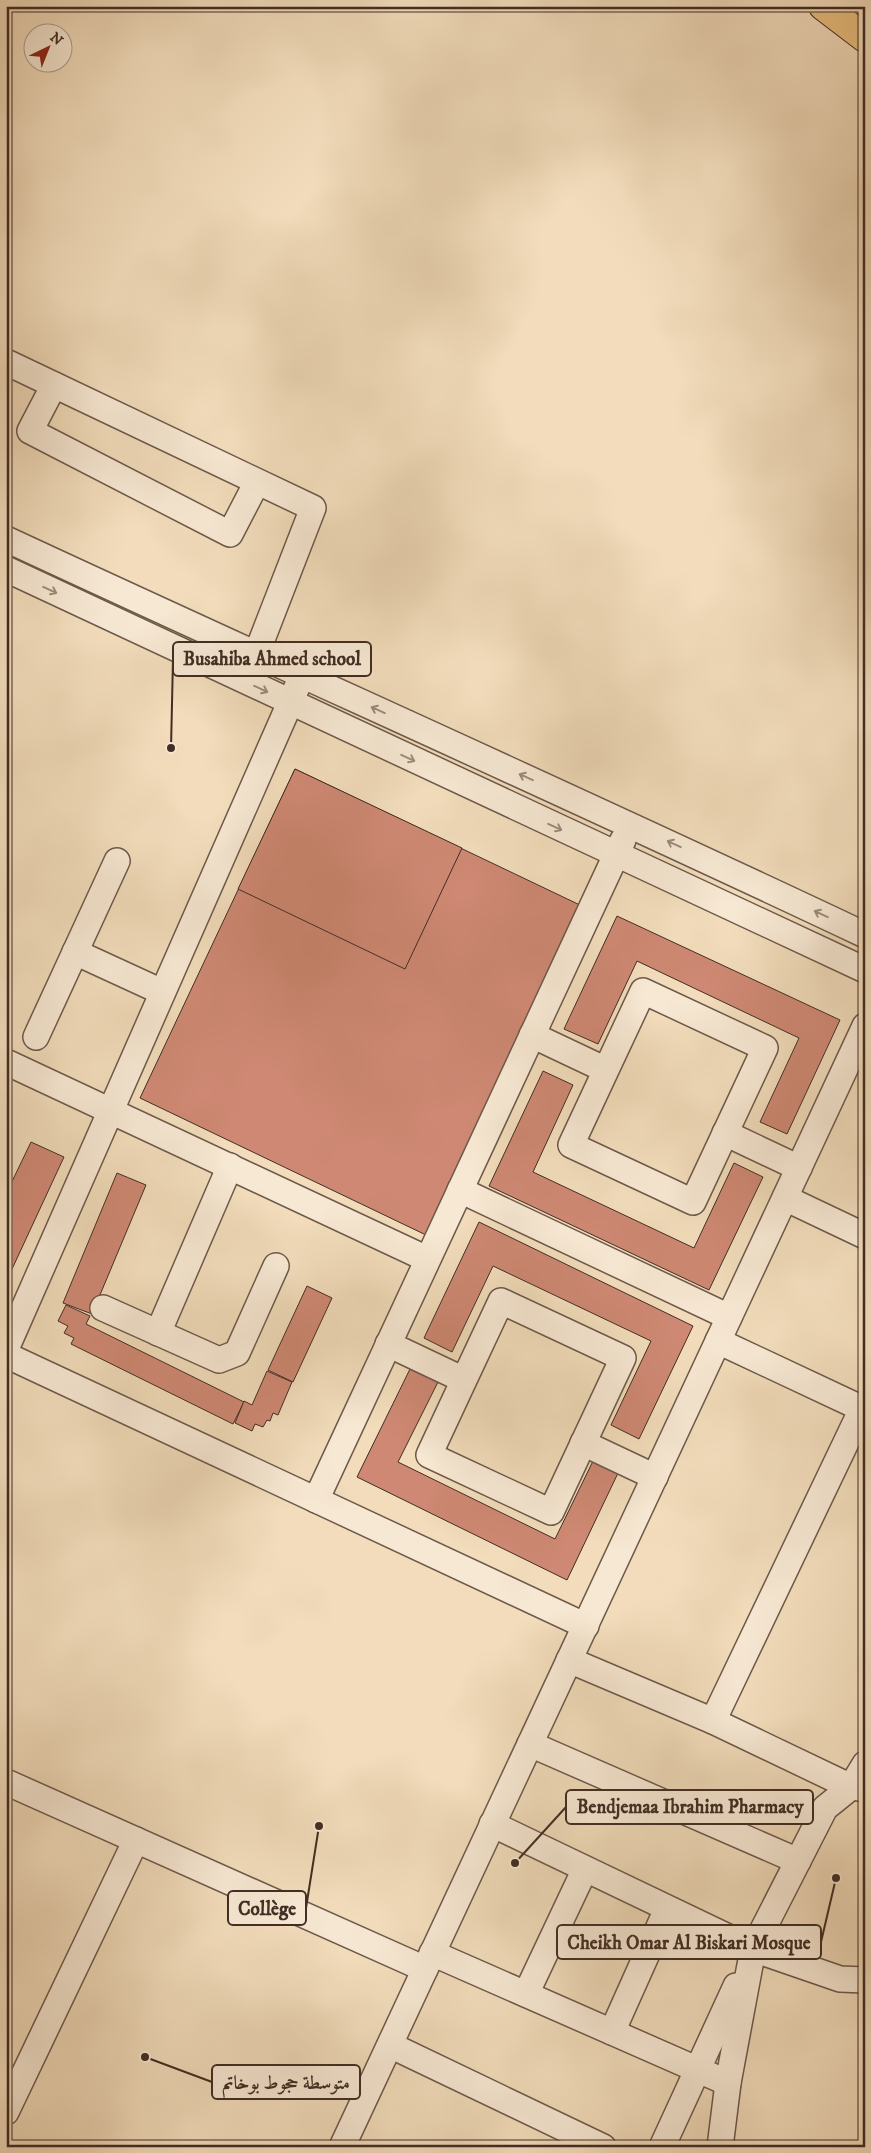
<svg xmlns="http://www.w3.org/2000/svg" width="871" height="2153" font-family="'IM FELL DW Pica',Amiri,serif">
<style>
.building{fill:#ce8873;stroke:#412d24}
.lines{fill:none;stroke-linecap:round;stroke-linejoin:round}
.minor-casing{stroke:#6d594a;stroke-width:28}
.highway-casing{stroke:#412d24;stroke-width:30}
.minor{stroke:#f7e8d3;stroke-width:25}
.highway{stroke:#e9be7e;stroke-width:28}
.oneway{stroke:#9c8a7c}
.leader{fill:none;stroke:#412d24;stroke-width:2}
.callout-dot{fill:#412d24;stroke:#f7e8d3;stroke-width:2}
.callout{fill:#f7e8d3;stroke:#412d24;stroke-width:2}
.callout-label{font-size:19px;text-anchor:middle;font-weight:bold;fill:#412d24}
</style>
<rect width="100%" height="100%" fill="#f2dcbb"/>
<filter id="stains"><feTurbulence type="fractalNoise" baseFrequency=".004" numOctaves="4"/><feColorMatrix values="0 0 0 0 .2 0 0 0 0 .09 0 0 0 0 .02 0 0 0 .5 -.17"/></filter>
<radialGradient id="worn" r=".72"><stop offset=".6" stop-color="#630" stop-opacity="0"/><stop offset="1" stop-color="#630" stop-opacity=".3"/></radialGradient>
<!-- building -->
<g class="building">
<path d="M295 769 582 906 426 1235 140 1098Z"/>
<path d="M295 769 462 848 405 969 238 889Z"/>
<path d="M617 916 840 1020 787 1134 760 1122 799 1038 637 961 598 1044 564 1029Z"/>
<path d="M543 1071 573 1085 533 1172 694 1248 734 1163 763 1177 709 1290 489 1186Z"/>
<path d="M31 1142 64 1157 6 1282V1194Z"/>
<path d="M117 1173 146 1185 92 1314 63 1303Z"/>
<path d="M479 1222 693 1326 639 1439 611 1425 651 1341 493 1266 452 1352 424 1338Z"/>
<path d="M307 1286 332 1298 293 1382 268 1370Z"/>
<path d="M66 1305 90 1316 86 1324 244 1402 233 1424 71 1344 74 1338 64 1333 68 1326 58 1321Z"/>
<path d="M410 1369 438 1382 398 1462 555 1539 594 1459 619 1471 567 1580 357 1477Z"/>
<path d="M267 1371 292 1382 278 1415 273 1413 270 1421 267 1420 263 1427 255 1424 252 1431 235 1423 244 1401 252 1405Z"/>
</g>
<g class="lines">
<defs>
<g id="minor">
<path d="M6 362 313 508 256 655"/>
<path d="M54 385 30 431 230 534 257 482"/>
<path d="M6 539C292 672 580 800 865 935"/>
<path d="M6 569 865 970"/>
<path d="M75 952 162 992"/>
<path d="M532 1035 606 1070 643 991 765 1048 693 1202 571 1145 606 1070"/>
<path d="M36 1037 117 861"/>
<path d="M6 1062 427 1259"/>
<path d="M725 1133 799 1168"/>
<path d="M460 1190 729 1317"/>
<path d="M785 1198 865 1236"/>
<path d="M103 1308 219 1360 237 1353 276 1266"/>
<path d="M158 1333 230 1166"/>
<path d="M718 1341 865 1410"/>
<path d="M388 1344 464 1380 501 1301 623 1358 551 1512 429 1455 464 1380"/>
<path d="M6 1349 297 687"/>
<path d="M6 1355 586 1626"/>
<path d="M583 1443 655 1477"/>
<path d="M316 1500 623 840"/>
<path d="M569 1660 713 1721 851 1787 865 1789"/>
<path d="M713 1721 862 1409"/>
<path d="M530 1744 798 1861"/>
<path d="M6 1782 425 1969"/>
<path d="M492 1824 753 1949 840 1979 865 1980"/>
<path d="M432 1953 728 2083"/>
<path d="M526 1994 585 1869"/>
<path d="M612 2032 667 1909"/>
<path d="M390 2045 603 2147"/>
<path d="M6 2112 136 1840"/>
<path d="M342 2147 865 1026"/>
<path d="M662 2147 736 1986"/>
<path d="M720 2147 728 2083 753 1949 825 1808 851 1787 865 1764"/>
</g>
<path id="highway" d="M823 6 865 38"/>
</defs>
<!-- minor casing -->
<use href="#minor" class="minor-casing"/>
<!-- highway casing -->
<use href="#highway" class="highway-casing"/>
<!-- minor -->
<use href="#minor" class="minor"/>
<!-- highway -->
<use href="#highway" class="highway"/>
</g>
<!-- one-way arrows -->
<defs><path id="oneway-shaft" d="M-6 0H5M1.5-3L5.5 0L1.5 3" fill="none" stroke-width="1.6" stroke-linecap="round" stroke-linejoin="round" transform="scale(1.25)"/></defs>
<g class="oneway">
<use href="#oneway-shaft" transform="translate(50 590) rotate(25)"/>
<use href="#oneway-shaft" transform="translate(261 689) rotate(25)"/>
<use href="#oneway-shaft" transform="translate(378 710) rotate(-156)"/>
<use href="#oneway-shaft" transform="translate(408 758) rotate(25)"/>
<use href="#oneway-shaft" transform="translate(526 777) rotate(-156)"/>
<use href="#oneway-shaft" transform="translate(555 827) rotate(25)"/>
<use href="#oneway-shaft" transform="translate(674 844) rotate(-155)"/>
<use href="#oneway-shaft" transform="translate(821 914) rotate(-155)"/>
</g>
<!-- callouts -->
<path class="leader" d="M171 748L173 659M515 1863L566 1807M319 1826L306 1908M836 1878L821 1942M145 2057L212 2082"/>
<g class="callout-dot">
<circle cx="171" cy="748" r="5"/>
<circle cx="515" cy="1863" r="5"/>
<circle cx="319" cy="1826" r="5"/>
<circle cx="836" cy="1878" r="5"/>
<circle cx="145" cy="2057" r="5"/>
</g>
<g class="callout">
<rect x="173" y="642" width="198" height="34" rx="5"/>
<rect x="566" y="1790" width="247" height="34" rx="5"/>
<rect x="228" y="1891" width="78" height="34" rx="5"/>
<rect x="557" y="1925" width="264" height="34" rx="5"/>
<rect x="212" y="2065" width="148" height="34" rx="5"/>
</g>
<g class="callout-label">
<text x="272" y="665">Busahiba Ahmed school</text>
<text x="690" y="1813">Bendjemaa Ibrahim Pharmacy</text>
<text x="267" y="1915">Collège</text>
<text x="689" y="1949">Cheikh Omar Al Biskari Mosque</text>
<text x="286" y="2089">متوسطة حجوط بوخاتم</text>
</g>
<!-- margin -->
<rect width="871" height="2153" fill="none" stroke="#f2dcbb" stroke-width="25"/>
<rect x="8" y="8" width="856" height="2138" fill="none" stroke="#412d24" stroke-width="2.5"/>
<rect x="12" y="12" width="846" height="2128" fill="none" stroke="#412d24"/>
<!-- north arrow -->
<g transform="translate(48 48) rotate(43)"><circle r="24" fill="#f7e8d3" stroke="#ae9d8d"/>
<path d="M0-4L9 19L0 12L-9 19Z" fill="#8f2418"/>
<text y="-8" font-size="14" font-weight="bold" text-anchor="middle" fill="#412d24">N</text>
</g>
<rect width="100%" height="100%" filter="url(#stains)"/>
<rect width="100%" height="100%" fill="url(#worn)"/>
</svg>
